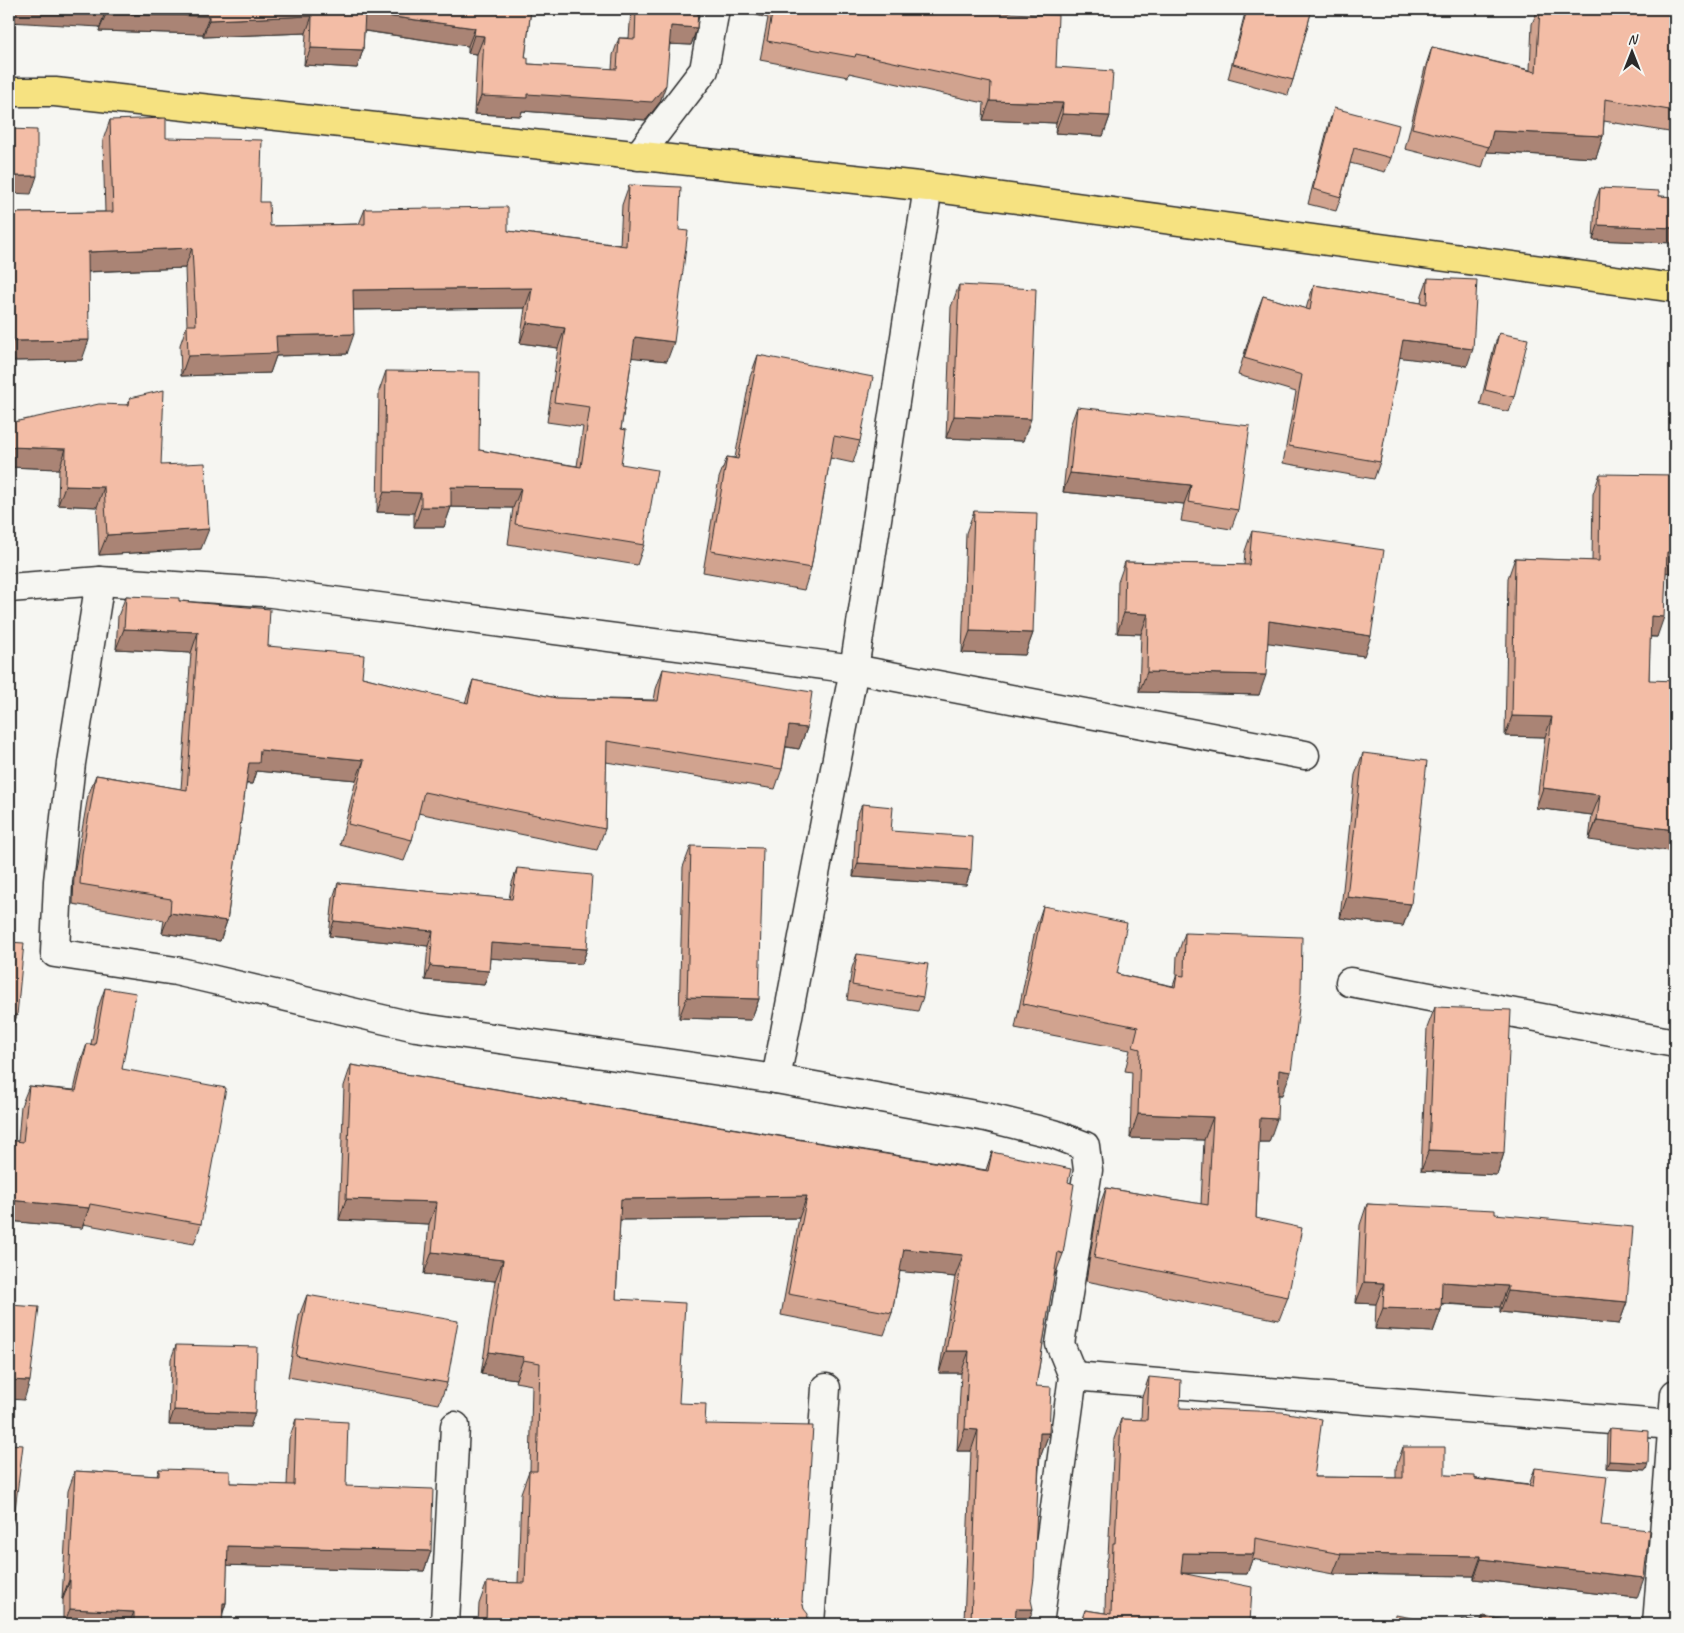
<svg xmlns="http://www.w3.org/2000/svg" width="1684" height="1633" font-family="Caveat,sans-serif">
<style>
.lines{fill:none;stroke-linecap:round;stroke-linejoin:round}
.minor-casing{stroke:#2b2b2b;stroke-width:31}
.primary-casing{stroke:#2b2b2b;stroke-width:31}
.minor{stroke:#f6f6f2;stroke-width:28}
.primary{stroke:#f6e281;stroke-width:28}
.wall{fill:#d1a38f;stroke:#2b2b2b}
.shaded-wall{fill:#aa8474;stroke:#2b2b2b}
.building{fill:#f3bda6;stroke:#2b2b2b}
</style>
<rect width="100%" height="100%" fill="#f6f6f2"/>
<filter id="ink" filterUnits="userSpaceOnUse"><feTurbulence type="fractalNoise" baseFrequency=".02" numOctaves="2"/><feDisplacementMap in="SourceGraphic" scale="10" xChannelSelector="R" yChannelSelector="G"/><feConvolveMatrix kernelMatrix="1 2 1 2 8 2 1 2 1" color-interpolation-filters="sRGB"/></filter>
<g filter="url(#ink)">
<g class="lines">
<defs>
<g id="minor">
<path d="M638 156 704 70 715 9"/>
<path d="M100 581 71 763 58 881 55 953 176 971 416 1027 776 1079 986 1117 1054 1134 1085 1146 1088 1170 1060 1344 1073 1376 1039 1624"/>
<path d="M9 588 100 581 264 592 854 669 1305 755"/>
<path d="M1350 982 1675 1043"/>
<path d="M776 1079 854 669 928 187"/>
<path d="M1073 1376 1672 1425"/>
<path d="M445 1624 455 1426"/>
<path d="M810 1624 826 1388"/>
<path d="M1657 1624 1675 1394"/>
</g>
<path id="primary" d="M9 92H55L928 187 1675 288"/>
</defs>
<!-- minor casing -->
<use href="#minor" class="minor-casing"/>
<!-- primary casing -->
<use href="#primary" class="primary-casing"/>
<!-- minor -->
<use href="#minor" class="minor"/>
<!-- primary -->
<use href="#primary" class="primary"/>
</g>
<!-- wall -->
<g class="wall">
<path d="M9 9H531L525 58 528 64 612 69 613 55 619 38H629L631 9H698L697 28 691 45 670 44 660 102 646 120 522 111 521 116 474 114 477 54 468 53V46L364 31 363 50 357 68 304 65 306 33 203 37V34L99 31 100 27Z"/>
<path d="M753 9H984V12L1056 67 1110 116 1103 136 1055 133 1056 123 983 120 984 103 849 73 848 77 760 60 768 18 752 14Z"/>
<path d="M1246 9H1312L1293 80 1288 95 1228 79Z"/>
<path d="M1538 9H1675V133L1604 121 1603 136 1596 158 1487 152 1482 168 1405 149 1425 68 1432 47 1530 70 1532 24Z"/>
<path d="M1334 108 1391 158 1385 172 1350 163 1341 197 1336 211 1308 204 1329 123Z"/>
<path d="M110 120 166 138 260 202 270 226 359 224 365 209 508 231 620 245 622 205 629 185 667 361 632 357 621 429V464L644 545 637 565 508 544 513 508 451 507 444 527H414V513L377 512 379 391 386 371 479 450 577 466 583 427 547 422 558 348 520 343 525 308 353 310 347 354 276 356 270 373 181 376 180 345 187 325 185 268 88 272 82 360 9 361V221L12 213 105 212 103 140Z"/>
<path d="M1600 188 1659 196 1675 197V253H1674L1675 243 1593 240 1595 202Z"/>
<path d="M1428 278 1467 366 1399 357 1380 462 1374 479 1283 463 1296 392 1238 375 1256 314 1263 296 1306 309 1308 302 1314 285 1421 303 1422 295Z"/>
<path d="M959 285 1023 441 946 438 951 307Z"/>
<path d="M1499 333 1514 397 1509 412 1480 405 1494 347Z"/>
<path d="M758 355 860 441 853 463 830 458 811 568 804 590 703 572 719 478 727 457 735 458 750 377Z"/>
<path d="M130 398 161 465 201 549 99 555 97 507 58 505 59 469 9 467V423L127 405Z"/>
<path d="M1077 407 1238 510 1231 529 1181 521 1184 504 1063 492 1070 426Z"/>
<path d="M1600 474 1666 573 1657 637H1650L1649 680 1589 840 1592 815 1536 808 1545 737 1505 736 1508 578 1515 558 1592 561 1593 494Z"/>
<path d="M974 511 1033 633 1025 655 962 653 966 533Z"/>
<path d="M1252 531 1364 656 1268 642 1259 695 1139 692 1141 634 1117 633 1118 582 1125 562 1244 565 1245 551Z"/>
<path d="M126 596 179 601 268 646 362 677 465 703 473 680 556 698 654 700 656 689 663 669 807 728 799 749 786 747 782 769 775 789 606 762 605 829 597 850 418 813 412 840 404 861 340 845 356 780 256 771 252 784H246L227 921 220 941 162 933 164 920 73 904 74 875 88 796 96 775 181 789 191 653 116 649 118 616Z"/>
<path d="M1363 753 1411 904 1403 926 1340 918 1355 775Z"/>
<path d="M862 804 891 831 971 870 966 885 853 877 856 819Z"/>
<path d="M691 846 759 999 751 1020 679 1018 683 867Z"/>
<path d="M517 868 587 949 582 964 490 958 489 971 484 985 425 980 428 946 329 936 333 898 338 883 509 899 512 883Z"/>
<path d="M1043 906 1117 974 1173 986 1176 977 1177 956 1185 933 1282 1095H1278L1269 1142H1259L1256 1218 1288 1297 1279 1320 1086 1281 1097 1212 1106 1188 1201 1204 1204 1140 1130 1138 1132 1072 1125 1071 1130 1050 1015 1028 1035 930Z"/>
<path d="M857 954 923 997 918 1011 847 1000 852 968Z"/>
<path d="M105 988 122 1069 201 1224 194 1244 83 1224 82 1228 9 1221V1140L18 1141 21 1106 29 1086 74 1090 80 1064 87 1044H91L98 1008Z"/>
<path d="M1435 1007 1504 1153 1497 1175 1421 1171 1427 1028Z"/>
<path d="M351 1065 986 1170 992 1152 1068 1182 1063 1254 1055 1275H1054L1036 1386 1049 1433 1041 1455H1040L1028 1624H943L945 1620 964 1621 971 1451H957L961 1373H939L955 1277 900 1271 892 1313 884 1335 781 1315 799 1218 620 1220 616 1299 679 1403 705 1424 802 1601 807 1624H478L479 1604 487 1582 518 1583 521 1493 529 1471H530L532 1385 515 1382 516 1379 481 1374 495 1281 424 1274 429 1224 339 1220 344 1086Z"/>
<path d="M1367 1204 1495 1214 1627 1302 1619 1324 1500 1312V1307L1442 1304 1441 1310 1433 1332 1375 1329 1376 1304 1356 1303 1360 1225Z"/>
<path d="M307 1295 447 1383 439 1404 288 1377 299 1316Z"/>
<path d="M176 1345 250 1427 169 1425 171 1359Z"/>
<path d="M1149 1377 1180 1408 1314 1477 1396 1478V1467L1403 1447 1445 1475 1529 1485 1535 1468 1601 1525 1637 1598 1474 1579V1576L1333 1574 1252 1559 1247 1574 1181 1573 1250 1624H1080L1085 1610 1105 1613 1106 1563 1108 1557 1114 1439 1121 1419 1141 1420 1142 1397Z"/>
<path d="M296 1419 346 1486 431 1551 424 1571 227 1565 226 1603 223 1613 222 1624H63V1599H62L68 1491 75 1471 157 1476 159 1469 230 1483 287 1485 289 1439Z"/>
<path d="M1610 1428 1646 1470 1606 1468 1607 1435Z"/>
<path d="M1483 1616 1526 1624H1460L1462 1620 1480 1622Z"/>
</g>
<!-- shaded-wall -->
<g class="shaded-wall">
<path d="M9 9H106L100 27 9 22Z"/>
<path d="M365 13 475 28 468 46 359 30Z"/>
<path d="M106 14 209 16 203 34 99 31Z"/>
<path d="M312 16 306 33 203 37 209 20Z"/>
<path d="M671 26 697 28 691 45 665 44Z"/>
<path d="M474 35 484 36 477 54 468 53Z"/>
<path d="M311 48 363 50 357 68 304 65Z"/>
<path d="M666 85 660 102 646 120 522 111 521 116 474 114 481 96Z"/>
<path d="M990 101 1063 103 1056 123 983 120Z"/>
<path d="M1062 114 1110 116 1103 136 1055 133Z"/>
<path d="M1493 131 1603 136 1596 158 1487 152Z"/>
<path d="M9 176H37L31 194 9 193Z"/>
<path d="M1598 225 1675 228V243L1593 240Z"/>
<path d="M192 248 185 268 81 272 88 252Z"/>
<path d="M532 288 525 308 345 310 353 290Z"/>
<path d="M527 323 565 328 558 348 520 343Z"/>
<path d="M354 334 347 354 276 356 270 373 181 376 188 356 276 336Z"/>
<path d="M635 337 674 342 667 361 627 357Z"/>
<path d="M89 340 82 360 9 361V354L13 341Z"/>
<path d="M1403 340 1473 349 1467 366 1396 357Z"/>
<path d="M954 416 1031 419 1023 441 946 438Z"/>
<path d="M9 447 66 449 59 469 9 467Z"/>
<path d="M1070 473 1191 485 1184 504 1063 492Z"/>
<path d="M65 486 104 487 97 507 58 505Z"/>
<path d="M451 487 521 488 513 508 444 507Z"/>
<path d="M384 492 421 493 414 513 377 512Z"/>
<path d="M421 507H451L444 527H414Z"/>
<path d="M209 529 201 549 99 555 107 535Z"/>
<path d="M1667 552 1675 553V573L1659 572Z"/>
<path d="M1124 613 1148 614 1141 634 1117 633Z"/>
<path d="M1651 616 1664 617 1657 637 1644 636Z"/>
<path d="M1269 621 1371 636 1364 656 1262 642Z"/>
<path d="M124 629 198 632 191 653 116 649Z"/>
<path d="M970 631 1033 633 1025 655 962 653Z"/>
<path d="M1147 672 1266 675 1259 695 1139 692Z"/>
<path d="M1512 716 1552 717 1545 737 1505 736Z"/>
<path d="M789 726 807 728 799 749 782 746Z"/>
<path d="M260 750 364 760 356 780 256 771 252 784 242 783 249 763Z"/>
<path d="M1543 788 1600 795 1592 815 1536 808Z"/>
<path d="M1597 820 1675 830V852L1589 840Z"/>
<path d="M858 863 971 870 966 885 853 877Z"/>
<path d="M1347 897 1411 904 1403 926 1340 918Z"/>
<path d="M170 913 227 921 220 941 162 933Z"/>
<path d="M334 921 433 931 428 946 329 936Z"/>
<path d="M491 943 587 949 582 964 486 958Z"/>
<path d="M430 966 489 971 484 985 425 980Z"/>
<path d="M687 997 759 999 751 1020 679 1018Z"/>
<path d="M9 1015H17L12 1030H9Z"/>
<path d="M1279 1070 1291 1072 1282 1095 1270 1094Z"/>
<path d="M1138 1114 1213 1117 1204 1140 1130 1138Z"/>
<path d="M1260 1118 1277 1119 1269 1142H1251Z"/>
<path d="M1429 1150 1504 1153 1497 1175 1421 1171Z"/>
<path d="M807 1196 799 1218 613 1220 621 1199Z"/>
<path d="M346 1199 437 1202 429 1224 339 1220Z"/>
<path d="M9 1200 89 1208 82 1228 9 1221Z"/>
<path d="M904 1249 963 1255 955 1277 896 1271Z"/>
<path d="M432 1252 503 1260 495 1281 424 1274Z"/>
<path d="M1364 1282 1384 1283 1376 1304 1356 1303Z"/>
<path d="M1442 1282 1508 1286 1500 1307 1435 1303Z"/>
<path d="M1508 1291 1627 1302 1619 1324 1500 1312Z"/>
<path d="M1383 1308 1441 1310 1433 1332 1375 1329Z"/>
<path d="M946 1351H969L961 1373H939Z"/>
<path d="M489 1352 524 1357 516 1379 481 1374Z"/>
<path d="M9 1380 30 1381 24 1400 9 1399Z"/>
<path d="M174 1410 255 1413 250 1427 169 1425Z"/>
<path d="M965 1429 978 1430 971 1451H957Z"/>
<path d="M1040 1433H1049L1041 1455H1033Z"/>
<path d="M1609 1461 1648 1463 1646 1470 1606 1468Z"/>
<path d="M9 1518H14L9 1534Z"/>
<path d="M228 1546 431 1551 424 1571 221 1565Z"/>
<path d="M1183 1553 1254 1554 1247 1574 1176 1573Z"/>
<path d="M1341 1554 1481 1556 1474 1576 1333 1574Z"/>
<path d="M1481 1559 1644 1578 1637 1598 1474 1579Z"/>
<path d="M69 1580H70L63 1599H62Z"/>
<path d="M223 1603H226L219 1623Z"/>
<path d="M70 1609 134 1612 129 1624H64Z"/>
<path d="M1016 1609H1033L1028 1624H1010Z"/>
</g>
<!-- building -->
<g class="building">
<path d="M99 9H531L525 58H528V64L617 69 619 38 635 39 636 9H698L697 28 671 26 666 85 652 102 527 94V98L481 96 484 36 474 35 475 28 365 13 363 50 311 48 312 16 209 20V16L106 14V9Z"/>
<path d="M773 9H984V12L1058 15 1056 67 1113 71 1110 116 1062 114 1063 103 990 101 991 83 856 54 855 57 767 41Z"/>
<path d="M1247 9H1312L1293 80 1233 64Z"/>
<path d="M1540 9H1675V111L1605 99 1603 136 1493 131 1489 147 1412 128 1432 47 1536 72Z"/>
<path d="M1334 108 1399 125 1391 158 1354 148 1341 197 1313 189Z"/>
<path d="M166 118V138L262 140 260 202H269L270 226 365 224V209L508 207V231L626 246 629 185 681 187 679 230 688 231 674 342 635 337 621 429 626 430 621 464 657 470 644 545 515 524 521 488 451 487V507H421V493L384 492 386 371 480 372 479 450 581 467 590 407 554 402 565 328 527 323 532 288 353 290 354 334 276 336 277 353 188 356 187 325H196L192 248 88 252 89 340 13 341 12 213 113 212 110 120Z"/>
<path d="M9 129 37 130V176H9Z"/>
<path d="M1600 188 1659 191V196L1675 197V228L1598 225Z"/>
<path d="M1428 278 1477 280 1473 349 1403 340 1380 462 1289 446 1302 375 1244 358 1263 296 1310 310 1314 285 1427 304Z"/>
<path d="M959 285 1036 289 1031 419 954 416Z"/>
<path d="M1499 333 1528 339 1514 397 1485 390Z"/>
<path d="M758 355 873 377 860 441 834 436 811 568 711 551 727 457 738 459Z"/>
<path d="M9 361 11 373H9Z"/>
<path d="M164 390 161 465 205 463 209 529 107 535 104 487 65 486 66 449 9 447V423L99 404 129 405 130 398Z"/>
<path d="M1077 407 1250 426 1238 510 1188 502 1191 485 1070 473Z"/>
<path d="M1600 474 1675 475V553L1667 552 1664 617 1651 616 1649 680 1675 681V830L1597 820 1600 795 1543 788 1552 717 1512 716 1515 558 1599 561Z"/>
<path d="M974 511 1037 513 1033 633 970 631Z"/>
<path d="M1252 531 1384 550 1371 636 1269 621 1266 675 1147 672 1148 614 1124 613 1125 562 1249 565Z"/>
<path d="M126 596 179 598V601L270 609 268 646 364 655 362 677 468 703 473 680 556 698 658 701 663 669 812 692 807 728 789 726 782 769 607 741 605 829 424 792 412 840 348 824 364 760 260 750 259 763H249L227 921 170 913 171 899 80 884 82 854 96 775 187 790 198 632 124 629Z"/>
<path d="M1363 753 1427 761 1411 904 1347 897Z"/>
<path d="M862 804 893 807 891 831 973 837 971 870 858 863Z"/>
<path d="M691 846 763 848 759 999 687 997Z"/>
<path d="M517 868 592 875 587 949 491 943 489 971 430 966 433 931 334 921 338 883 512 899Z"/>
<path d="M1043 906 1127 923 1117 974 1175 987 1177 975 1184 976 1185 933 1302 937 1301 992 1291 1072 1279 1070 1277 1119 1260 1118 1256 1218 1302 1228 1288 1297 1094 1258 1106 1188 1208 1205 1213 1117 1138 1114 1140 1049 1133 1047 1138 1027 1023 1004Z"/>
<path d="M9 942 24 943 17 1015H9Z"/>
<path d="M857 954 928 964 923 997 852 985Z"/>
<path d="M105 988 136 993 122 1069 226 1088 201 1224 90 1204 89 1208 9 1200V1140L23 1142 29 1086 76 1091 87 1044 95 1045Z"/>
<path d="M1435 1007 1511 1010 1504 1153 1429 1150Z"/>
<path d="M351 1065 988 1171 992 1152 1071 1169 1068 1182 1074 1184 1063 1254 1058 1252 1036 1386 1051 1387 1049 1433H1040L1034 1578 1031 1600 1033 1609H1016L1015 1624H945V1620L971 1621 978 1430 965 1429 969 1351H946L963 1255 904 1249 892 1313 788 1294 807 1196 621 1199 616 1299 685 1303 679 1403 706 1404 705 1424 813 1426 802 1601 804 1609 808 1614 807 1624H486L487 1582 525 1583 529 1471H537L540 1363 523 1360 524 1357 489 1352 503 1260 432 1252 437 1202 346 1199Z"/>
<path d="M1367 1204 1495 1210V1214L1633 1227 1627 1302 1508 1291V1286L1442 1282 1441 1310 1383 1308 1384 1283 1364 1282Z"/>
<path d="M307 1295 458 1321 447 1383 296 1356Z"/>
<path d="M9 1305 39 1307 30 1381 9 1380Z"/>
<path d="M176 1345 257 1347 255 1413 174 1410Z"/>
<path d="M1149 1377 1181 1380 1180 1408 1282 1412 1322 1419 1314 1477 1403 1478V1447H1445V1475L1475 1476V1479L1533 1486 1535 1468 1607 1476 1601 1525 1649 1530 1644 1578 1481 1559V1556L1341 1554 1255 1538 1254 1554 1183 1553 1181 1573 1252 1587 1250 1624H1083L1085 1610 1111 1614 1113 1543H1115L1121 1419 1147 1420Z"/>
<path d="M296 1419 348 1422 346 1486 433 1489 431 1551 228 1546 226 1603H223L222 1624H134V1612L70 1609V1580H69L75 1471 159 1476V1469L230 1471V1483L294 1485Z"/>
<path d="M1610 1428 1649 1431 1648 1463 1609 1461Z"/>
<path d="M9 1444 23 1445 14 1518H9Z"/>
<path d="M1396 1615 1442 1624H1395Z"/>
<path d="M1483 1616 1526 1624H1461L1462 1620 1483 1623Z"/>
</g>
</g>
<!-- margin -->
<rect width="1684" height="1633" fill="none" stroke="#f6f6f2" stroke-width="30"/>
<rect x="15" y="15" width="1654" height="1603" fill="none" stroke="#2b2b2b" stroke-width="2" filter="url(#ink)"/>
<!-- north arrow -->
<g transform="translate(1632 52)" stroke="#f6f6f2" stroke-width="4" paint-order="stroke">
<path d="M0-4L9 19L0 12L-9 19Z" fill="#2b2b2b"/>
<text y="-8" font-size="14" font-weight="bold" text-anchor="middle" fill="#2b2b2b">N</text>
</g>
</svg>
